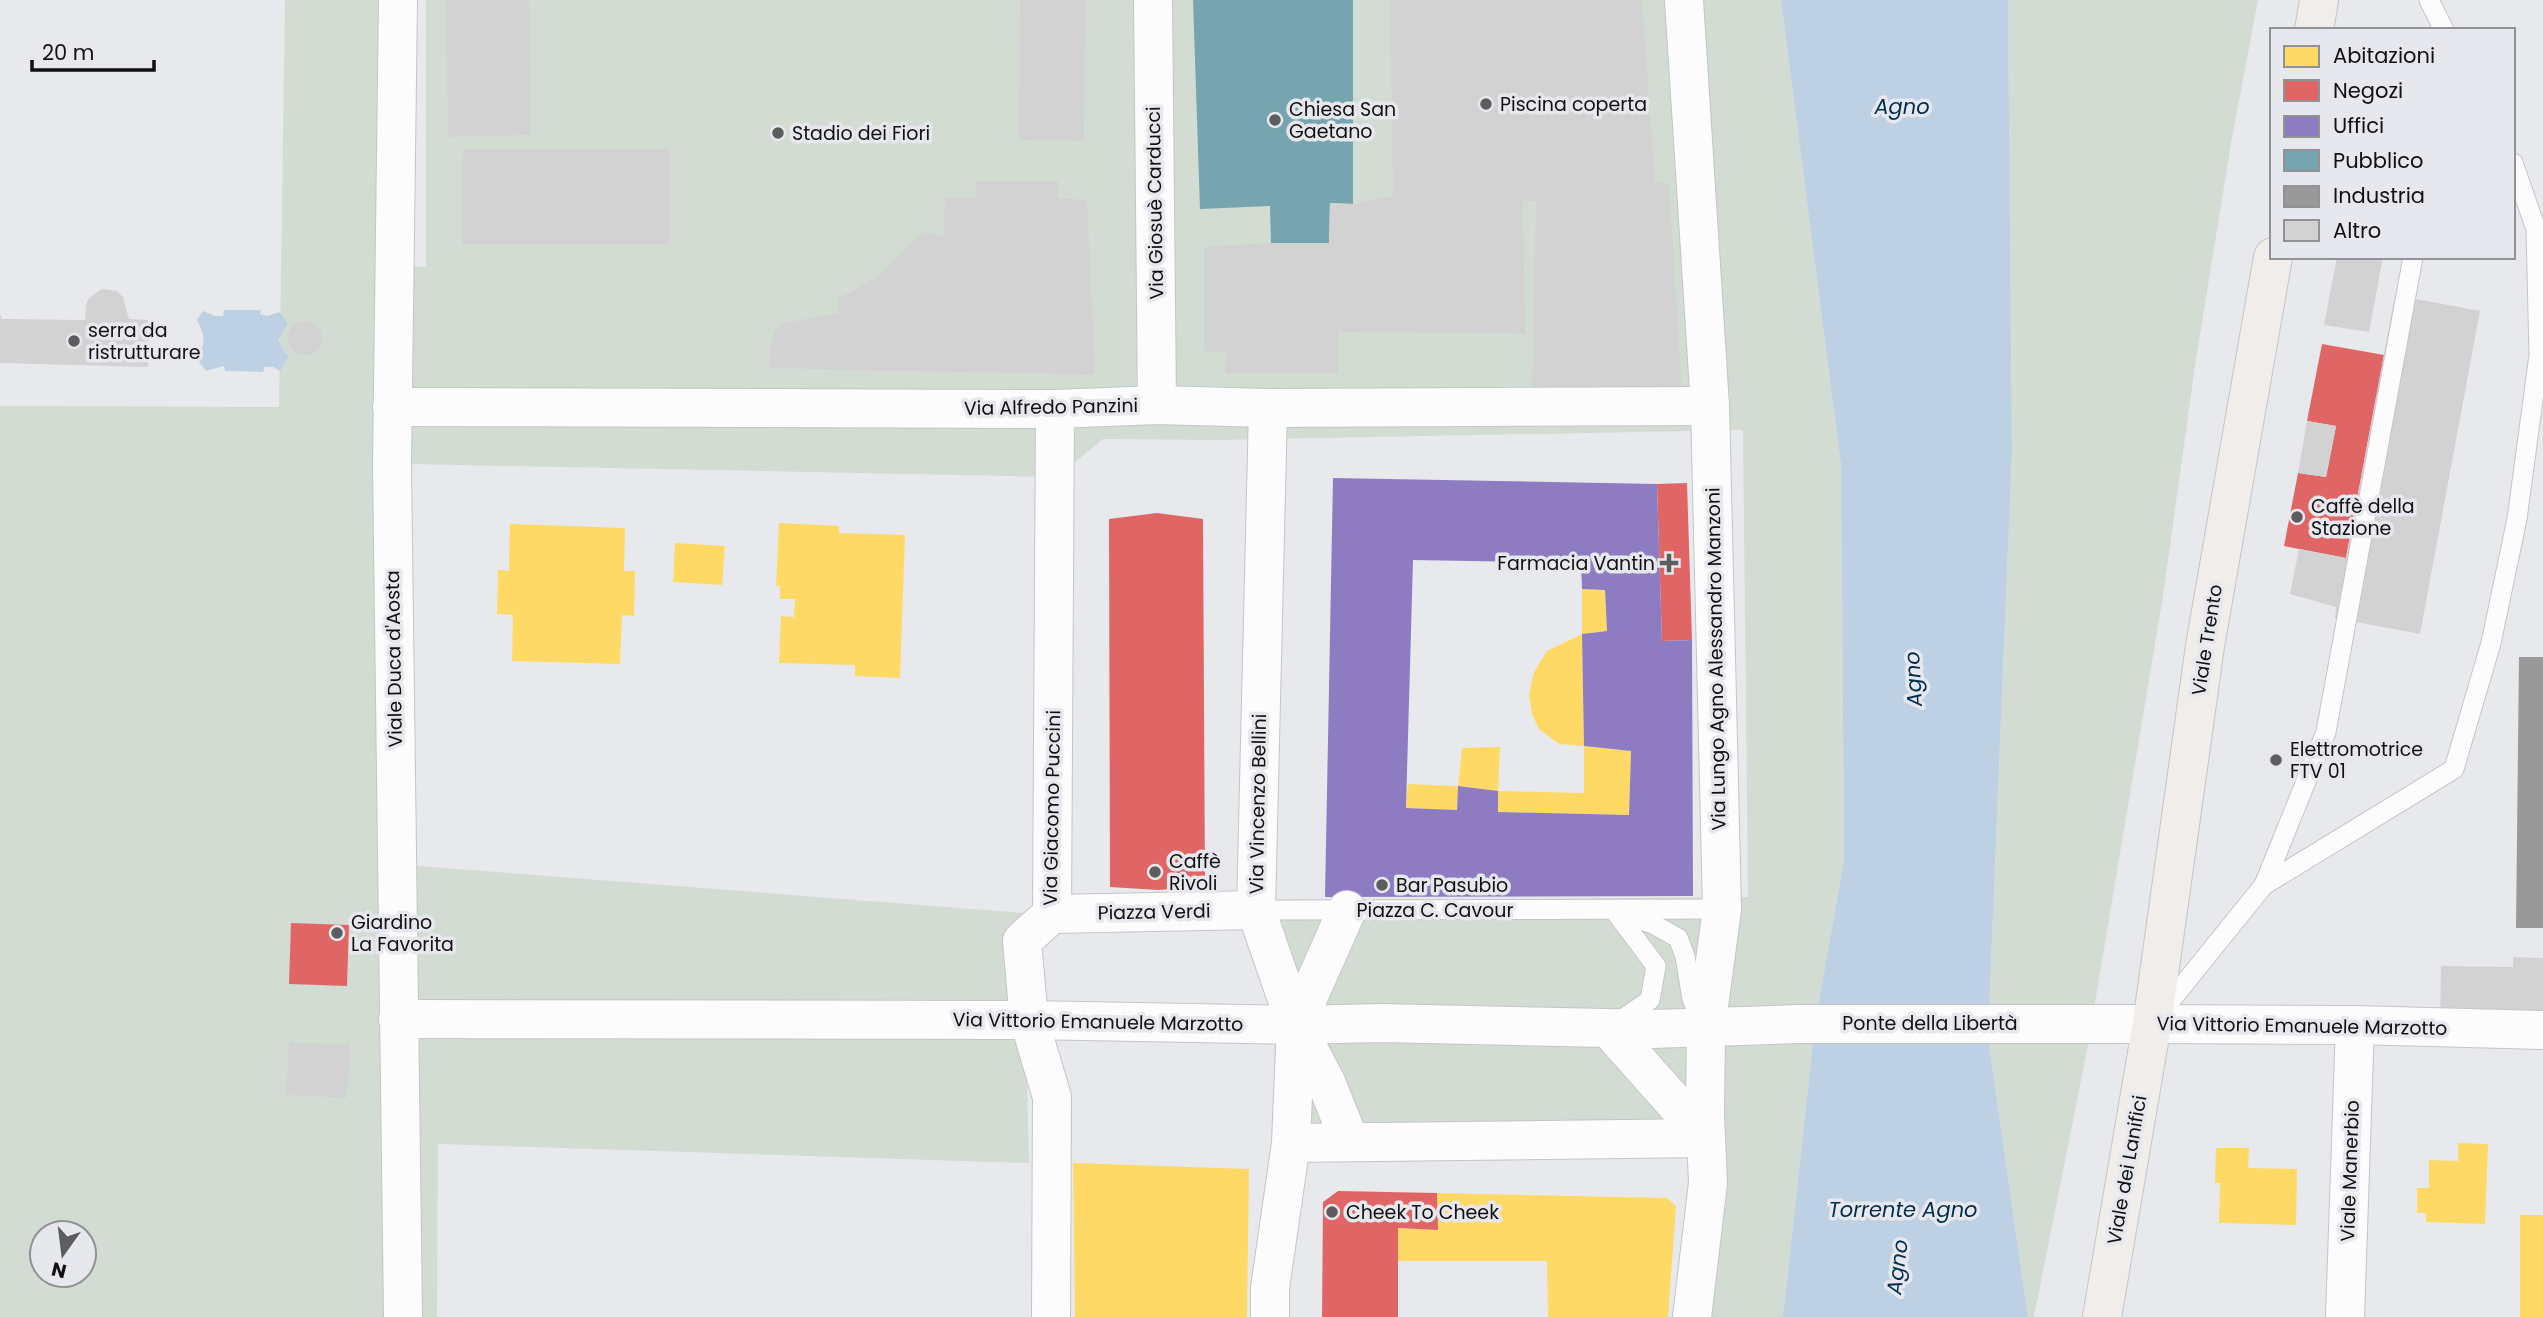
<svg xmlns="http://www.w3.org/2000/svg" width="2543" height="1317" font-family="Poppins,sans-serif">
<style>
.green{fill:#d3dcd2;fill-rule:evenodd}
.water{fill:#bed1e4}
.homes{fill:#ffd966}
.shops{fill:#e06666}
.offices{fill:#8e7cc3;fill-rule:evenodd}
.public{fill:#76a5af}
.industry{fill:#999}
.building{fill:#d3d2d3}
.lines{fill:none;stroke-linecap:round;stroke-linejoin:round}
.service-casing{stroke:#c4c5c7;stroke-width:21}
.minor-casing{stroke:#c4c5c7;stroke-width:40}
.tertiary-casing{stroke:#c4c5c7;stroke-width:40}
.secondary-casing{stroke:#c4c5c7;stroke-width:40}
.service{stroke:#fcfcfc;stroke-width:19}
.minor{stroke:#fcfcfc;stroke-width:38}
.tertiary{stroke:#fcfcfc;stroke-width:38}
.secondary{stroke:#f0edeb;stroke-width:38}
.poi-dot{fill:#5c5d5f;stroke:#e7e8ed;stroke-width:2.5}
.labels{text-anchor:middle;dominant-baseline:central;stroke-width:7;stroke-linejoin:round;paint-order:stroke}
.poi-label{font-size:19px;fill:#111113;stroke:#e7e8ed;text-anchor:start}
.street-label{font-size:19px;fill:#111113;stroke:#e7e8ed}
.water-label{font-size:21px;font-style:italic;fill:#002d4e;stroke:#e7e8ed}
</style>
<rect width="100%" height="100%" fill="#e8e9ec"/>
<!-- green -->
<g class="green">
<path d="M285 0H411L412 266 426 267V0H1781L1841 466 1844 859 1815 1024 1783 1317H1705L1723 1145 1276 1159 1274 1023 1278 901 1748 897 1743 430 1216 440 1103 439 1057 477 409 464 406 865 1023 913 1029 1163 438 1144 437 1317H0V406L279 407ZM42 1233H84V1275H42Z"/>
<path d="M2008 0H2258L2232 138 2196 359 2163 596 2088 1045 2034 1317H2028L1988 1037 2012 451Z"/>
</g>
<!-- water -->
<g class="water">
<path d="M1781 0H2008L2012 451 1988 1037 2028 1317H1783L1815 1024 1844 859 1841 466Z"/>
<path d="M224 310H261L260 314 267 316 280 312 288 324 279 339 282 349 289 357 280 371 273 367H265L263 372 225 371 224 366 206 371 197 359C206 344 205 336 197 320L203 311 215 316H223Z"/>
</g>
<!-- homes -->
<g class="homes">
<path d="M779 523 839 526V533L905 535 900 678 855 676V665L779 663 781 616 794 617 795 599H780V586H776Z"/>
<path d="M510 524 625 528 624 571H635L634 616 622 615 620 664 512 661 513 615 497 614 498 570 509 571Z"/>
<path d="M675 543 725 546 722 585 673 582Z"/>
<path d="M1582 589 1605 590 1607 631 1582 634Z"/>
<path d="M1582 634 1584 746 1559 744 1539 729 1532 714 1529 694 1534 672 1547 651Z"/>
<path d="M1584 746 1631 751 1629 815 1498 812V791L1458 786 1462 748 1500 747 1498 791 1584 793Z"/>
<path d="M1408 784 1458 786 1457 810 1406 808Z"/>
<path d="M2458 1143 2488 1144 2485 1224 2426 1222V1213H2417V1188H2429V1160L2458 1161Z"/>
<path d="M2216 1148H2249L2248 1168 2297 1169 2296 1225 2219 1223 2220 1183H2215Z"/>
<path d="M1073 1163 1249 1169 1247 1317H1075Z"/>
<path d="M1437 1193 1667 1198 1676 1206 1668 1317H1548L1547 1261H1398V1228L1438 1230Z"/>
<rect x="2520" y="1215" width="23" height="102"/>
</g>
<!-- shops -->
<g class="shops">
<path d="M2322 344 2384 355 2346 558 2284 546 2298 473 2326 477 2336 426 2307 421Z"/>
<path d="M1687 483 1692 640 1662 641 1657 484Z"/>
<path d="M1157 513 1203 519 1205 886 1158 890 1110 887 1109 519Z"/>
<path d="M291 923 349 925 347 986 289 984Z"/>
<path d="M1338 1191 1437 1193 1438 1230 1398 1228V1317H1322L1323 1202Z"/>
</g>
<!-- offices -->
<path class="offices" d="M1333 478 1657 484 1662 641 1692 640 1693 896 1325 897ZM1413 560 1581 563 1582 589 1605 590 1607 631 1582 634 1584 746 1631 751 1629 815 1498 812V791L1458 786 1457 810 1406 808Z"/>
<!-- public -->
<path class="public" d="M1193 0H1353V204L1330 203 1329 243H1271L1270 206 1200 209Z"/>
<!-- industry -->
<path class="industry" d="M2519 657H2543V928H2516Z"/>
<!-- building -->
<g class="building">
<path d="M446 0H529L531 135 448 137Z"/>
<path d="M1020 0H1085L1084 141 1019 140Z"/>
<path d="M1390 0H1642L1655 182 1669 184 1682 395 1532 393 1536 201H1523L1525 334 1338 332V373H1225L1227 352 1204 351V247L1271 243H1329L1330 203 1353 204 1393 196Z"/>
<path d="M463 149H669V244H462Z"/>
<path d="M976 181H1058V198L1087 200 1095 375 768 368 774 331 783 323 839 313 838 299 879 276 923 232 943 236 945 198H976Z"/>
<path d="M2337 257H2383L2369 332 2324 325Z"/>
<path d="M102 289 117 291 123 297 129 319 149 320 148 367 0 363V314L2 319 85 320 86 305 89 298Z"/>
<path d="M2395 295 2480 311 2420 634 2335 618 2336 607 2290 594 2299 549 2346 558Z"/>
<circle cx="305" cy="338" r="17"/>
<path d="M2307 421 2336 426 2326 477 2298 473Z"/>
<path d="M2513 957 2543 958V1025L2440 1023 2441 966 2513 967Z"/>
<path d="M289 1042 350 1044 347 1098 286 1095Z"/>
</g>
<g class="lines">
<defs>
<g id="service">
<path d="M2429 0 2444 30"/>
<path d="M2264 885 2454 769 2491 643 2517 519 2539 355 2536 229 2513 163"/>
<path d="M1256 910 1722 909"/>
<path d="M1614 910 1656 966 1650 1000 1615 1024"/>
<path d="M1628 915 1653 924 1678 938 1685 956 1692 999 1702 1020"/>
<path d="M2159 1015 2264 885 2326 732 2413 257"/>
</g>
<g id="minor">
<path d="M1153 0 1157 405"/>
<path d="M1684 0 1710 406 1722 909 1706 1028"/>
<path d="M392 407 1055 409 1157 405 1268 408 1710 406"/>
<path d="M1268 408 1256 910 1296 1025 1291 1143 1270 1288V1317"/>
<path d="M1052 914 1256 910"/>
<path d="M2152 1024 2355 1025 2543 1030"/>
<path d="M1296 1025 1347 910"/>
<path d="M1297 1027 1326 1082 1350 1142"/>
<path d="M1609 1029 1706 1138"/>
<path d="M1291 1143 1706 1138"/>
<path d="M1051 1317 1052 1097 1029 1020 1022 941 1052 914 1055 409"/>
<path d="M2345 1317 2355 1025"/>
</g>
<g id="tertiary">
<path d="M398 0 392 465 403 1317"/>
<path d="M398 1019 1029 1020 1296 1025 1380 1023 1652 1029 1799 1024H2152"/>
<path d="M1692 1317 1708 1183 1705 1116 1706 1028"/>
</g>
<g id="secondary">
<path d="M2314 30 2319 0"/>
<path d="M2102 1317 2152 1024 2205 646 2273 257"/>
</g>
</defs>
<!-- service casing -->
<use href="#service" class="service-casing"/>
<!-- minor casing -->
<use href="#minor" class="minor-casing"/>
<!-- tertiary casing -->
<use href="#tertiary" class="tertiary-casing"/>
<!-- secondary casing -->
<use href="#secondary" class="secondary-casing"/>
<!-- service -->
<use href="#service" class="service"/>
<!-- minor -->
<use href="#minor" class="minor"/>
<!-- tertiary -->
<use href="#tertiary" class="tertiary"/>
<!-- secondary -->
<use href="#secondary" class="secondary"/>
</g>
<!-- markers -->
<g class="poi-dot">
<circle cx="1486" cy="104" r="7"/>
<circle cx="1275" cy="120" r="7"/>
<circle cx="778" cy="133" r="7"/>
<circle cx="74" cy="341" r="7"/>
<circle cx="2297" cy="517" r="7"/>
<path d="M1665.5 552.5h7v7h7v7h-7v7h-7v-7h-7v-7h7z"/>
<circle cx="2276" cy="760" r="7"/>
<circle cx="1155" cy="872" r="7"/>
<circle cx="1382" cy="885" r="7"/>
<circle cx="337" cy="933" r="7"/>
<circle cx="1332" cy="1212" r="7"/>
</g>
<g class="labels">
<!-- poi labels -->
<g class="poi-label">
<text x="1500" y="104">Piscina coperta</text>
<text x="1289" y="109">Chiesa San<tspan x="1289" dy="22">Gaetano</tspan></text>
<text x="792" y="133">Stadio dei Fiori</text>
<text x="88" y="330">serra da<tspan x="88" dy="22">ristrutturare</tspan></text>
<text x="2311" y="506">Caffè della<tspan x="2311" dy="22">Stazione</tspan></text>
<text x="1655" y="563" text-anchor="end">Farmacia Vantin</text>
<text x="2290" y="749">Elettromotrice<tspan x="2290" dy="22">FTV 01</tspan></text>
<text x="1169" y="861">Caffè<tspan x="1169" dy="22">Rivoli</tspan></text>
<text x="1396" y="885">Bar Pasubio</text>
<text x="351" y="922">Giardino<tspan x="351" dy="22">La Favorita</tspan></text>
<text x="1346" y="1212">Cheek To Cheek</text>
</g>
<!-- street labels -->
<g class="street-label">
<text transform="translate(1155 203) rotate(-91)">Via Giosuè Carducci</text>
<text transform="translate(1051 407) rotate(-1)">Via Alfredo Panzini</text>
<text transform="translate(2207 640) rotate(-81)">Viale Trento</text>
<text transform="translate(394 659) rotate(-91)">Viale Duca d'Aosta</text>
<text transform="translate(1716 659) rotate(-91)">Via Lungo Agno Alessandro Manzoni</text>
<text transform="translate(1258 804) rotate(-89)">Via Vincenzo Bellini</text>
<text transform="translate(1052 808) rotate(-89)">Via Giacomo Puccini</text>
<text x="1435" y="910">Piazza C. Cavour</text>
<text transform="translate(1154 912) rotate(-1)">Piazza Verdi</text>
<text transform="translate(1098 1022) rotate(1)">Via Vittorio Emanuele Marzotto</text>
<text x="1930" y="1023">Ponte della Libertà</text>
<text transform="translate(2302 1026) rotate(1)">Via Vittorio Emanuele Marzotto</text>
<text transform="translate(2127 1170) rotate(-80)">Viale dei Lanifici</text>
<text transform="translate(2350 1171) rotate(-88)">Viale Manerbio</text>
</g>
<!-- water labels -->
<g class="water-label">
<text x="1902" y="106">Agno</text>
<text transform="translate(1913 679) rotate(-93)">Agno</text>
<text x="1903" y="1209">Torrente Agno</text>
<text transform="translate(1897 1267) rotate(-83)">Agno</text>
</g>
</g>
<!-- legend -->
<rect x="2270" y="28" width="245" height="231" fill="#e7e8ed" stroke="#919296" stroke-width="2"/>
<rect x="2284" y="46" width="35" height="21" fill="#ffd966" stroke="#919296" stroke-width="2"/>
<text x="2333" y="63" font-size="21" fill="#111113">Abitazioni</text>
<rect x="2284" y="80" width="35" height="21" fill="#e06666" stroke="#919296" stroke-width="2"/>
<text x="2333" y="98" font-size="21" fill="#111113">Negozi</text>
<rect x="2284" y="116" width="35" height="21" fill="#8e7cc3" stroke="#919296" stroke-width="2"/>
<text x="2333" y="133" font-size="21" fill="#111113">Uffici</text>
<rect x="2284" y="150" width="35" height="21" fill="#76a5af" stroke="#919296" stroke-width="2"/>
<text x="2333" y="168" font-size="21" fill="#111113">Pubblico</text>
<rect x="2284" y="186" width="35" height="21" fill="#999999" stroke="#919296" stroke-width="2"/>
<text x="2333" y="203" font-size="21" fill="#111113">Industria</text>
<rect x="2284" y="220" width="35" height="21" fill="#d3d2d3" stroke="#919296" stroke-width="2"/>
<text x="2333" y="238" font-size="21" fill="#111113">Altro</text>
<!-- north arrow -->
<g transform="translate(63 1254) rotate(194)"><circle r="33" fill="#e7e8ed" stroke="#919296" stroke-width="2"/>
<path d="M0-5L12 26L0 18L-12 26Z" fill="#5c5d5f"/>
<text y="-10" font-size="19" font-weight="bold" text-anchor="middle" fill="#111113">N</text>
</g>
<!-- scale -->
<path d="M32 60v10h122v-10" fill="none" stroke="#111113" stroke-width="3.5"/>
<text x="42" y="60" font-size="21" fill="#111113" stroke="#e7e8ed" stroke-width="5" paint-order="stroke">20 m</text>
</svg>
